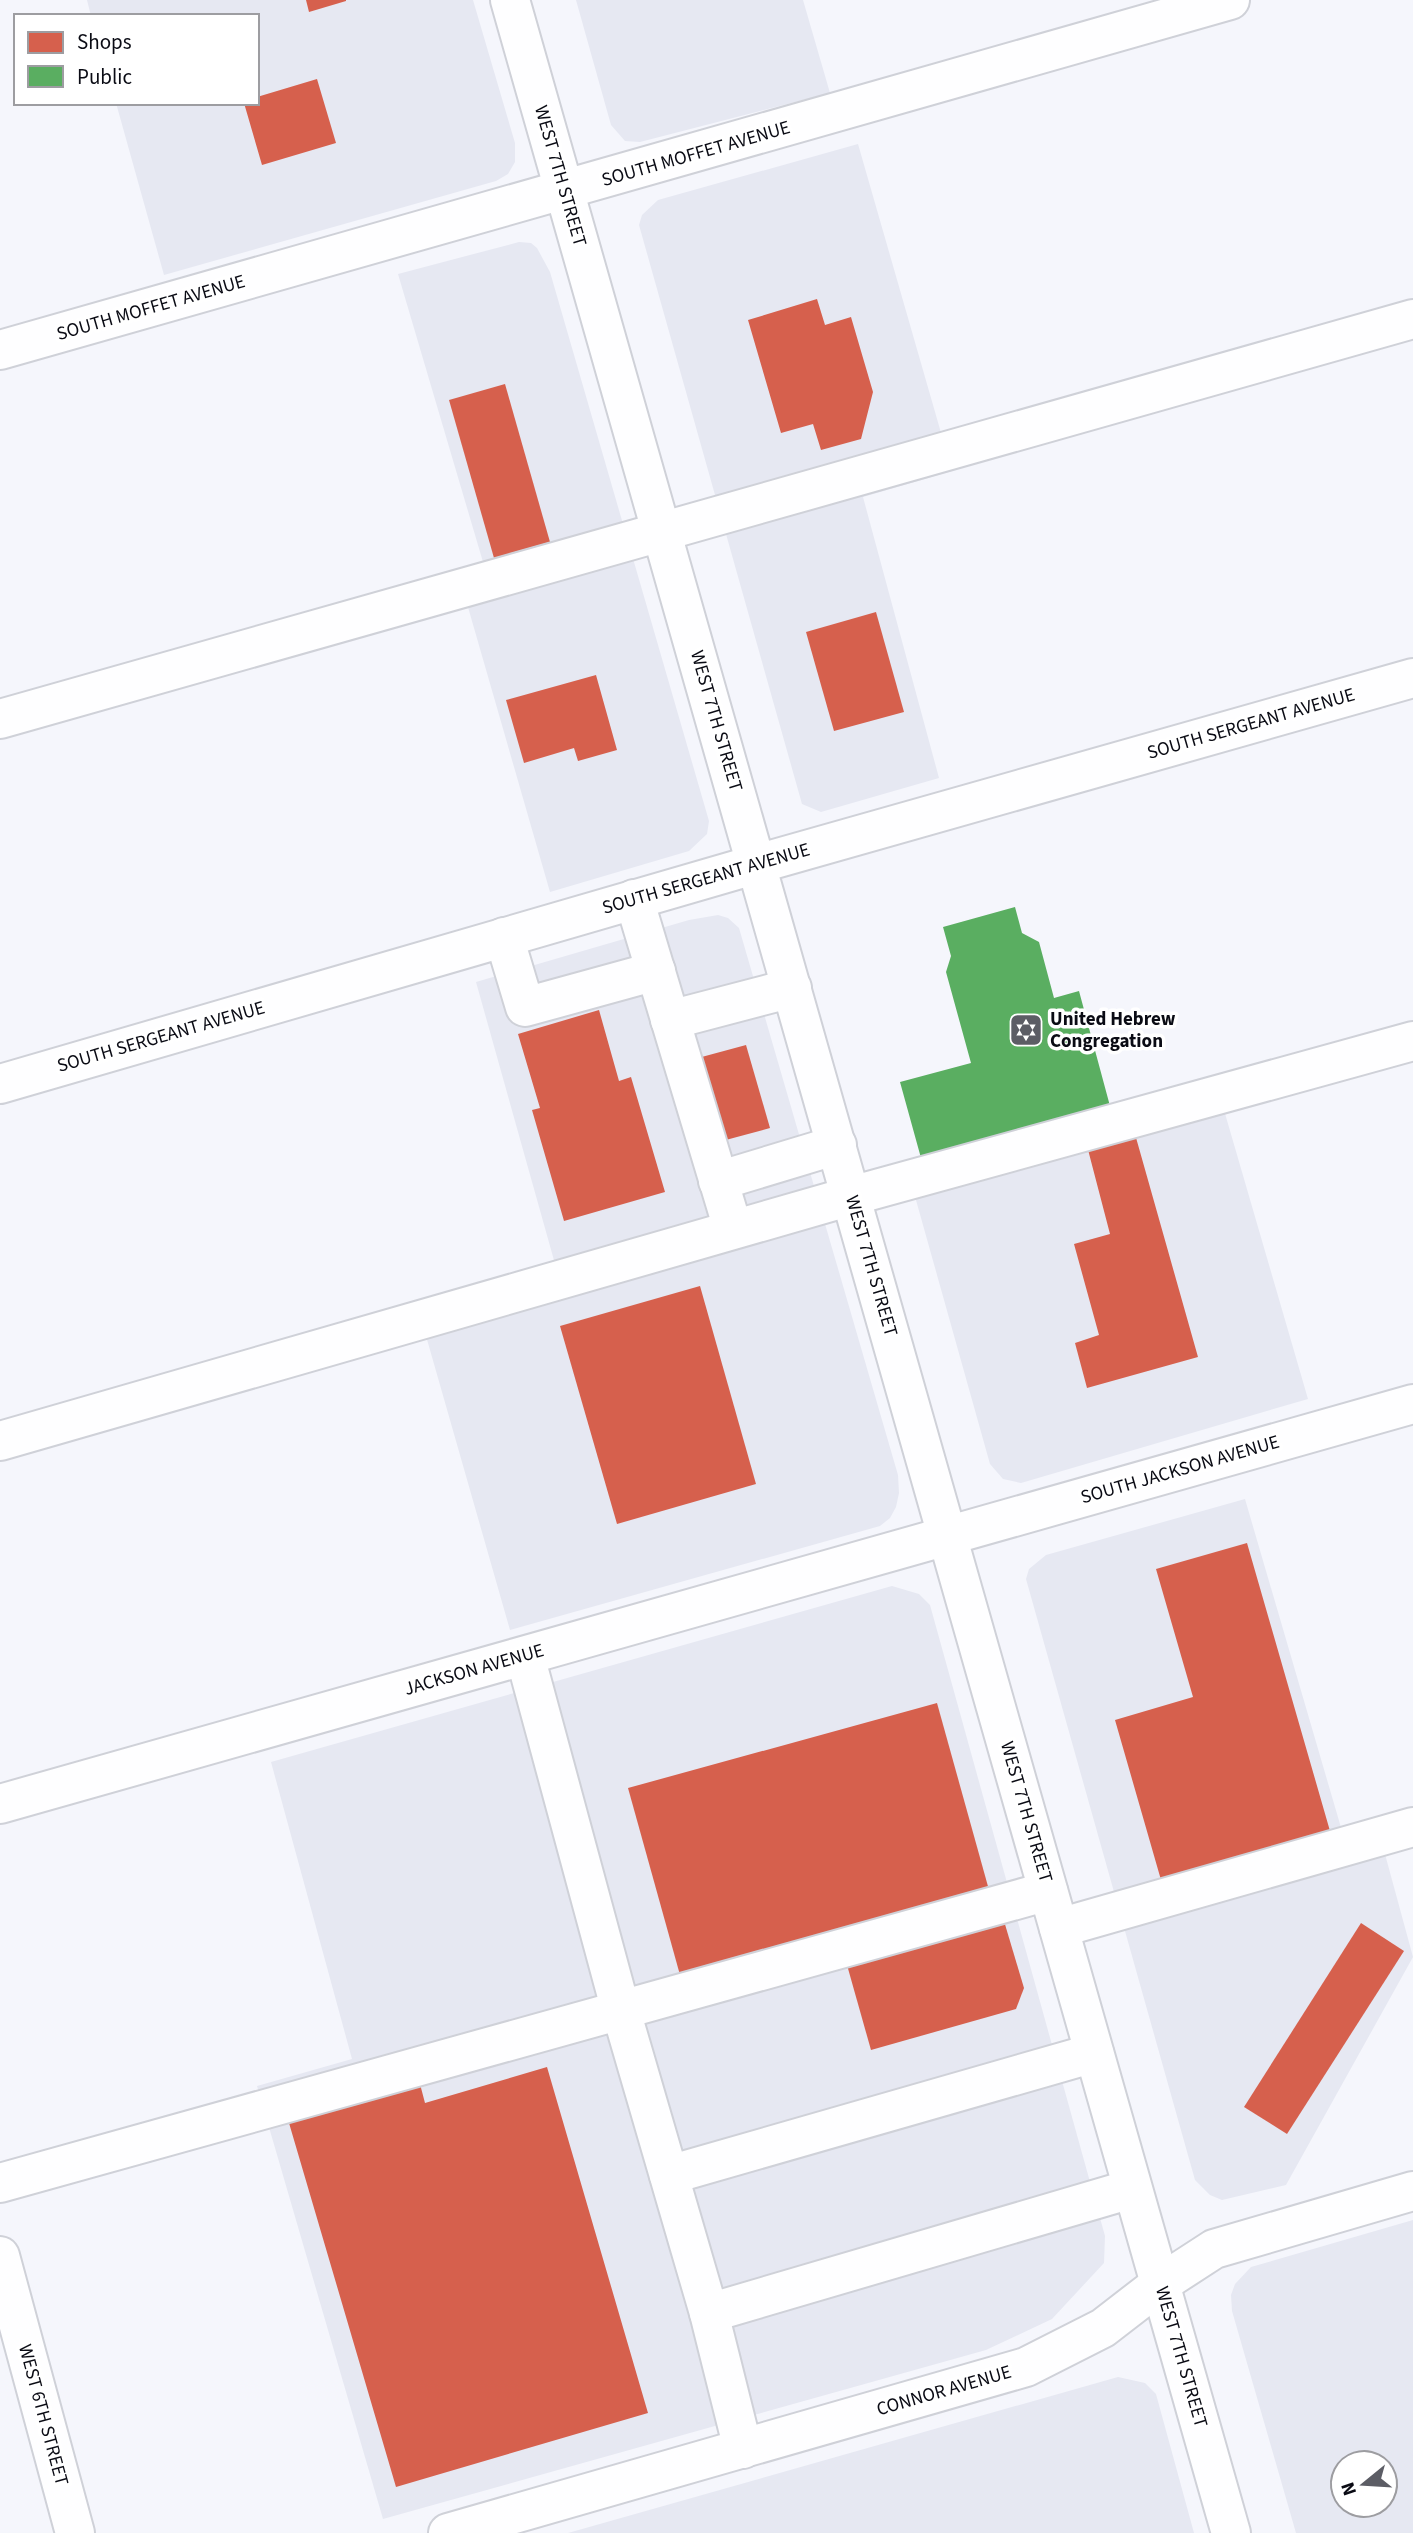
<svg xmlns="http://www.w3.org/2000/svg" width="1413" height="2533" font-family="'Source Sans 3',sans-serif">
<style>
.built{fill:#e6e8f2;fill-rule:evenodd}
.shops{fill:#d6604d}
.public{fill:#5aae61}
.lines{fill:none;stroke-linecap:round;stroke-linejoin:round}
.minor-casing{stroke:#cfd1d8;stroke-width:42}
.major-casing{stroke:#cfd1d8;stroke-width:42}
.minor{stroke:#fefeff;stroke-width:38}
.major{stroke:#fefeff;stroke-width:38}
.labels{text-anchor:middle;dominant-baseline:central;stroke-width:7;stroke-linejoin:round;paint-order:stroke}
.street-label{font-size:19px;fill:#0a0b14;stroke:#fff}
.poi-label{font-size:19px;font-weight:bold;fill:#0a0b14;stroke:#fff;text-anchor:start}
</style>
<rect width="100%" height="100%" fill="#f5f6fc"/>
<!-- built -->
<g class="built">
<path d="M87 0H473L515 143V162L508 174 496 181 164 275 116 103H257V16H91Z"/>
<path d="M576 0H803L830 93 640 142 625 141 611 125Z"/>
<path d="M858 144 952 471 863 497 939 778 821 812 802 804 639 225 642 215 658 200Z"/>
<path d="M519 242 531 243 537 248 550 272 709 821 707 834 689 851 550 892 457 569 483 562 398 274Z"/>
<path d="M718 915 728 918 739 928 898 1475 899 1493 896 1507 890 1518 880 1526 510 1630 418 1308 557 1271 476 982 689 920Z"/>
<path d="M1217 1086 1308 1399 1021 1483 1003 1479 990 1464 907 1168Z"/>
<path d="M1245 1499 1342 1831 1376 1821 1413 1957 1286 2185 1222 2200 1210 2195 1195 2180 1026 1579 1029 1569 1046 1555Z"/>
<path d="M892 1586 919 1594 930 1605 1105 2236 1104 2263 1052 2319 986 2350 383 2519 257 2086 352 2059 271 1762Z"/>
<path d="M1413 2220V2533H1296L1232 2311 1231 2295 1235 2284 1251 2267ZM1343 2463H1385V2505H1343Z"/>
<path d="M1118 2377 1145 2383 1156 2394 1194 2533H568Z"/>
</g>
<!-- shops -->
<g class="shops">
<path d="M306 0H346V1L309 12Z"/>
<path d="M317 79 336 143 262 165 244 103H257V97Z"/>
<path d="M817 299 825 325 851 317 873 392 861 439 821 450 813 424 781 433 748 320Z"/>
<path d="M505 384 550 542 494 558 449 400Z"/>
<path d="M876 612 904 712 834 731 806 632Z"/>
<path d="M596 675 617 750 578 761 574 748 524 763 506 700Z"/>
<path d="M599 1010 619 1081 631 1077 665 1192 564 1221 532 1110 540 1108 518 1034Z"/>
<path d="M746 1045 770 1128 722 1141 698 1058Z"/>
<path d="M1133 1127 1198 1357 1087 1388 1075 1343 1099 1335 1074 1244 1110 1234 1086 1142Z"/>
<path d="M700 1286 756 1484 617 1524 560 1326Z"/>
<path d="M1247 1543 1330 1831 1161 1880 1115 1720 1193 1697 1156 1569Z"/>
<path d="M937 1703 989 1890 680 1975 628 1788Z"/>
<path d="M1004 1921 1024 1988 1016 2009 871 2050 847 1965Z"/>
<path d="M1361 1923 1404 1951 1287 2134 1244 2107Z"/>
<path d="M547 2067 648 2413 396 2487 289 2123 420 2084 425 2103Z"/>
</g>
<!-- public -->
<path class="public" d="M1015 907 1022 933 1039 942 1054 998 1079 991 1110 1106 921 1158 900 1082 971 1063 946 972 951 956 943 927Z"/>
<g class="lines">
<defs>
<g id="minor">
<path d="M0 350 1230 0"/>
<path d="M0 719 1413 319"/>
<path d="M634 899 733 1229"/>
<path d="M504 937 525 1007 656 971"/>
<path d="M670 1020 792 988"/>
<path d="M0 1084 757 864 1413 678"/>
<path d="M718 1181 837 1145"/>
<path d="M0 1441 851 1196 1413 1041"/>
<path d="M525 1656 621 2011 709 2313 743 2449"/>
<path d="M0 1804 1413 1404"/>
<path d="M1059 1928 1413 1827"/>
<path d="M669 2175 1094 2053"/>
<path d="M0 2183 1048 1891"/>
<path d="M0 2256 75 2533"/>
<path d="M709 2313 1131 2189"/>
<path d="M448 2533 1026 2367 1103 2328 1160 2284 1214 2249 1413 2191"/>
</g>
<path id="major" d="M510 0 1231 2533"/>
</defs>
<!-- minor casing -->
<use href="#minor" class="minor-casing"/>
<!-- major casing -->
<use href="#major" class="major-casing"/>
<!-- minor -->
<use href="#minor" class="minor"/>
<!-- major -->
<use href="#major" class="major"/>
</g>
<!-- icons -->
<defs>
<symbol id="synagogue-square" viewBox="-11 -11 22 22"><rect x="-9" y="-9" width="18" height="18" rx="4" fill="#5c5d65" stroke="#fff"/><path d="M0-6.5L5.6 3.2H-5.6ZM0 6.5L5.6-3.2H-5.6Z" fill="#fff"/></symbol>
</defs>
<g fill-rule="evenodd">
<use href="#synagogue-square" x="1007" y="1011" width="38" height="38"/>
</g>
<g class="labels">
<!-- street labels -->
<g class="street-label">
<text transform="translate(696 154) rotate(-16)">SOUTH MOFFET AVENUE</text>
<text transform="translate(560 176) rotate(74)">WEST 7TH STREET</text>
<text transform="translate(151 308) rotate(-16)">SOUTH MOFFET AVENUE</text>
<text transform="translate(716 721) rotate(74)">WEST 7TH STREET</text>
<text transform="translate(1251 724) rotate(-16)">SOUTH SERGEANT AVENUE</text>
<text transform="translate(706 879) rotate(-16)">SOUTH SERGEANT AVENUE</text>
<text transform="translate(161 1037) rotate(-16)">SOUTH SERGEANT AVENUE</text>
<text transform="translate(871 1266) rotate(74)">WEST 7TH STREET</text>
<text transform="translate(1180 1470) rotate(-16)">SOUTH JACKSON AVENUE</text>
<text transform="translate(474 1670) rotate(-16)">JACKSON AVENUE</text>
<text transform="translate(1026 1812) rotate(74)">WEST 7TH STREET</text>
<text transform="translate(1181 2357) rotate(74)">WEST 7TH STREET</text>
<text transform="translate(944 2391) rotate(-16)">CONNOR AVENUE</text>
<text transform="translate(43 2415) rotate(75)">WEST 6TH STREET</text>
</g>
<!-- poi labels -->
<g class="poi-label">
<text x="1050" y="1019">United Hebrew<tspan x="1050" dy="22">Congregation</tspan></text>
</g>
</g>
<!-- legend -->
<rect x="14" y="14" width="245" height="91" fill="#ffffff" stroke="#9d9da1" stroke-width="2"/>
<rect x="28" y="32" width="35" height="21" fill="#d6604d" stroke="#9d9da1" stroke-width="2"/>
<text x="77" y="49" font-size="21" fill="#0a0b14">Shops</text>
<rect x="28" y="66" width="35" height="21" fill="#5aae61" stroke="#9d9da1" stroke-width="2"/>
<text x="77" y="84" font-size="21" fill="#0a0b14">Public</text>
<!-- north arrow -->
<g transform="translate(1364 2484) rotate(252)"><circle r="33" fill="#ffffff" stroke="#9d9da1" stroke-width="2"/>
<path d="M0-5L12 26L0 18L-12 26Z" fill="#5c5d65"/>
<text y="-10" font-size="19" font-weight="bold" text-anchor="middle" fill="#0a0b14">N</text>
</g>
</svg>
